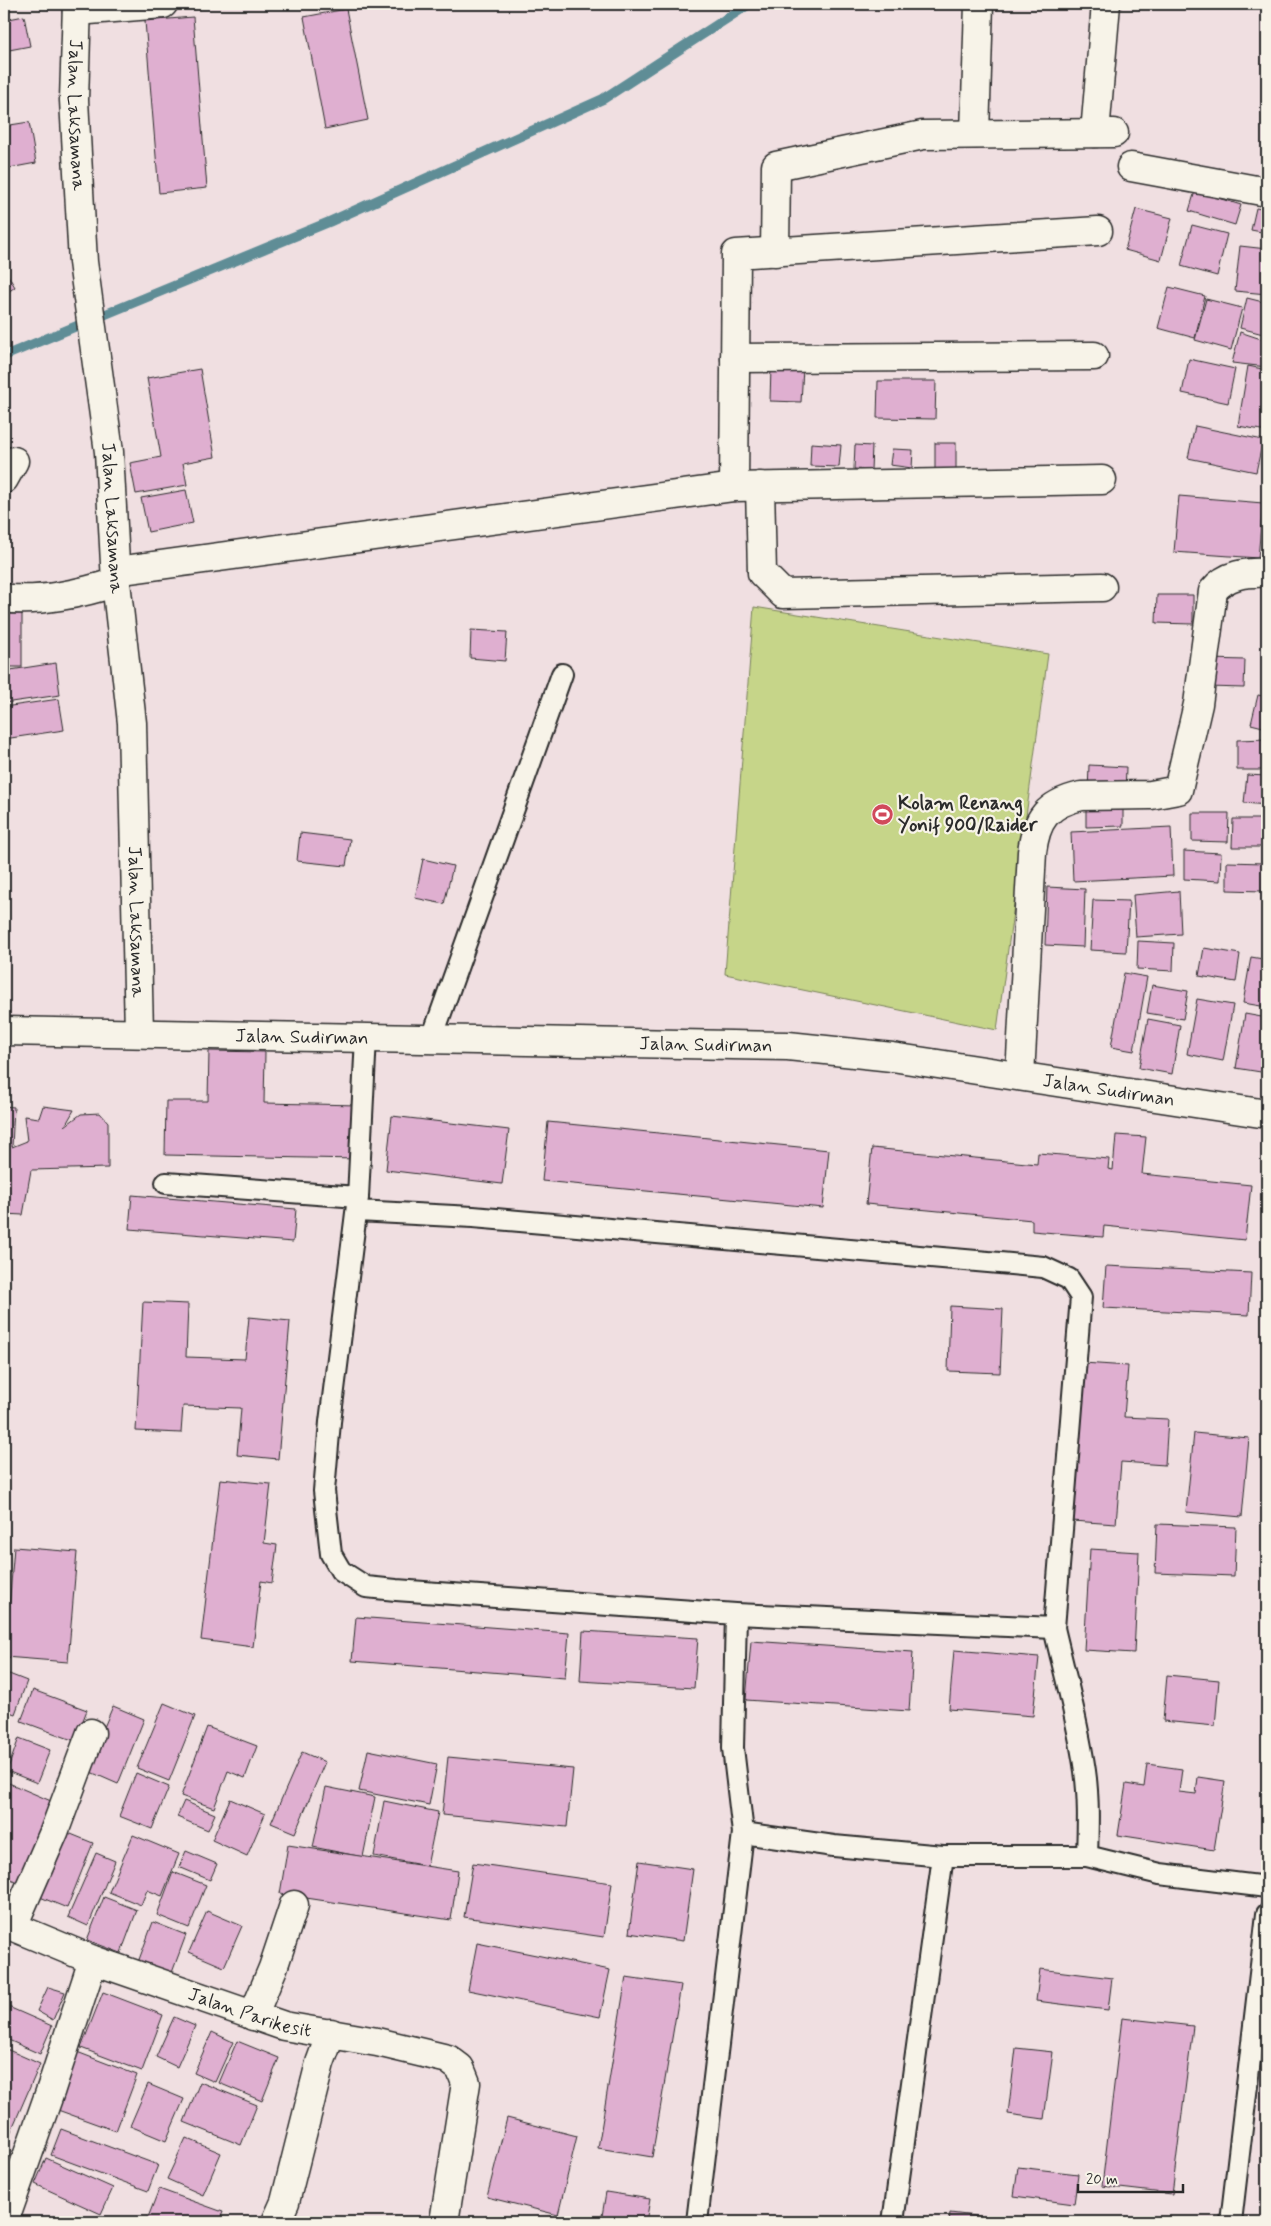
<svg xmlns="http://www.w3.org/2000/svg" width="1271" height="2226" font-family="Mynerve,sans-serif">
<style>
.green{fill:#c6d589;stroke:#78805a}
.lines{fill:none;stroke-linecap:round;stroke-linejoin:round}
.stream{stroke:#5e8d96;stroke-width:10}
.building{fill:#dfafd0;stroke:#2b2b2b}
.service-casing{stroke:#2b2b2b;stroke-width:24}
.minor-casing{stroke:#2b2b2b;stroke-width:31}
.secondary-casing{stroke:#2b2b2b;stroke-width:31}
.service{stroke:#f7f3e8;stroke-width:20}
.minor{stroke:#f7f3e8;stroke-width:28}
.secondary{stroke:#f7f3e8;stroke-width:28}
.labels{text-anchor:middle;dominant-baseline:central;stroke-width:4.5;stroke-linejoin:round;paint-order:stroke}
.street-label{font-size:19px;fill:#2b2b2b;stroke:#f7f3e8}
.poi-label{font-size:19px;font-weight:bold;fill:#2b2b2b;stroke:#f7f3e8;text-anchor:start}
</style>
<rect width="100%" height="100%" fill="#f0dfe1"/>
<filter id="ink" filterUnits="userSpaceOnUse"><feTurbulence type="fractalNoise" baseFrequency=".02" numOctaves="2"/><feDisplacementMap in="SourceGraphic" scale="10" xChannelSelector="R" yChannelSelector="G"/><feConvolveMatrix kernelMatrix="1 2 1 2 8 2 1 2 1" color-interpolation-filters="sRGB"/></filter>
<g filter="url(#ink)">
<!-- green -->
<path class="green" d="M754 607 1048 654 997 1030 725 974Z"/>
<g class="lines">
<!-- stream -->
<path class="stream" d="M4 356 329 222 603 99 749 4"/>
</g>
<!-- building -->
<g class="building">
<path d="M346 9 368 120 325 129 304 17Z"/>
<path d="M24 16 30 46 4 51V20Z"/>
<path d="M193 17 207 188 159 193 145 21Z"/>
<path d="M29 122 36 163 4 169V126Z"/>
<path d="M1195 191 1241 205 1235 225 1189 211Z"/>
<path d="M1256 208 1267 210V233L1251 230Z"/>
<path d="M1136 209 1172 218 1161 260 1125 250Z"/>
<path d="M1192 225 1227 234 1217 276 1181 266Z"/>
<path d="M1240 246 1267 249V294L1235 291Z"/>
<path d="M4 269 15 287 4 295Z"/>
<path d="M1169 287 1205 296 1195 338 1158 328Z"/>
<path d="M1247 298 1267 303V335L1240 328Z"/>
<path d="M1206 299 1242 308 1231 350 1195 340Z"/>
<path d="M1240 332 1267 341V367L1232 363Z"/>
<path d="M1189 359 1235 369 1228 403 1182 393Z"/>
<path d="M1248 366 1267 370V431L1238 426Z"/>
<path d="M771 367 803 368 801 402 770 401Z"/>
<path d="M200 369 215 457 183 463 187 485 136 494 130 463 161 457 147 378Z"/>
<path d="M878 381H936L935 419 877 418Z"/>
<path d="M1195 426 1263 440 1256 472 1188 458Z"/>
<path d="M811 443 841 445 839 467 810 466Z"/>
<rect x="935" y="443" width="21" height="30"/>
<path d="M855 445 872 446 871 470 854 469Z"/>
<path d="M892 449 913 450 912 468 890 465Z"/>
<path d="M186 490 193 523 148 532 141 498Z"/>
<path d="M1179 496 1263 503 1258 558 1174 552Z"/>
<path d="M1157 595H1193V624L1156 623Z"/>
<rect x="4" y="614" width="18" height="53"/>
<path d="M471 630 507 632 505 661 470 658Z"/>
<path d="M1209 659 1245 660 1244 688 1208 687Z"/>
<path d="M56 663 60 695 4 703V671Z"/>
<path d="M1258 695 1267 697V728L1251 724Z"/>
<path d="M59 699 64 730 4 739V707Z"/>
<path d="M1267 739V770H1237V740Z"/>
<path d="M1089 765 1126 767 1125 795 1088 793Z"/>
<path d="M1247 775 1267 776V805L1244 803Z"/>
<path d="M1123 798V826L1086 827V799Z"/>
<path d="M1192 813H1229L1228 842 1192 841Z"/>
<path d="M1233 819H1267V847H1232Z"/>
<path d="M1171 827 1173 876 1073 881 1071 832Z"/>
<path d="M300 833 350 839 346 866 297 861Z"/>
<path d="M1184 851 1221 853 1220 881 1184 879Z"/>
<path d="M423 859 453 866 444 904 415 898Z"/>
<path d="M1227 862 1264 863 1263 891 1227 890Z"/>
<path d="M1047 887 1085 889 1083 947 1045 945Z"/>
<path d="M1179 891 1181 934 1136 937 1133 895Z"/>
<path d="M1093 900 1129 901 1126 952 1090 950Z"/>
<path d="M1267 936V1007L1243 1003 1251 957 1263 959Z"/>
<path d="M1138 941 1174 943 1173 971 1137 969Z"/>
<path d="M1204 948 1240 954 1236 982 1199 976Z"/>
<path d="M1124 973 1147 977 1134 1051 1111 1047Z"/>
<path d="M1152 985 1188 991 1183 1019 1147 1013Z"/>
<path d="M1197 999 1233 1005 1223 1061 1187 1054Z"/>
<path d="M1245 1014 1267 1018V1073L1236 1068Z"/>
<path d="M1148 1019 1180 1025 1172 1074 1139 1068Z"/>
<path d="M209 1051 265 1052 264 1103 358 1105 357 1159 165 1155 166 1101H208Z"/>
<path d="M4 1106 14 1107 12 1147 27 1141 24 1116 39 1118 43 1106 74 1110 65 1126 81 1114 100 1113 108 1122V1168L31 1170 23 1215 4 1214Z"/>
<path d="M392 1116 509 1130 502 1184 386 1170Z"/>
<path d="M548 1122 829 1150 823 1208 542 1181Z"/>
<path d="M1116 1135 1146 1137 1142 1174 1251 1185 1245 1240 1104 1226 1103 1237 1032 1231V1220L866 1204 872 1148 1037 1164 1038 1153 1109 1159 1108 1169 1113 1170Z"/>
<path d="M132 1195 296 1209 293 1242 129 1229Z"/>
<path d="M1106 1266 1251 1273 1249 1315 1103 1308Z"/>
<path d="M143 1302 188 1304 186 1357 245 1359 249 1317 290 1321 278 1459 237 1455 241 1408 183 1406 181 1433 136 1431Z"/>
<path d="M950 1306 1003 1309 1000 1373 948 1371Z"/>
<path d="M1083 1363 1128 1366 1124 1417 1168 1419 1165 1465 1121 1462 1116 1524 1072 1521Z"/>
<path d="M1194 1433 1249 1438 1242 1517 1186 1512Z"/>
<path d="M220 1479 271 1484 264 1543 277 1545 272 1583 261 1581 253 1647 201 1640Z"/>
<path d="M1157 1524 1236 1527 1234 1576 1155 1573Z"/>
<path d="M14 1547 77 1552 68 1662 5 1657Z"/>
<path d="M1090 1549 1139 1552 1134 1653 1084 1650Z"/>
<path d="M356 1617 569 1633 565 1678 352 1661Z"/>
<path d="M583 1631 698 1638 694 1688 580 1681Z"/>
<path d="M751 1641 913 1652 909 1711 746 1700Z"/>
<path d="M954 1650 1039 1657 1033 1716 949 1709Z"/>
<path d="M4 1672 27 1681 15 1714 4 1710Z"/>
<path d="M1167 1675 1219 1680 1215 1726 1163 1721Z"/>
<path d="M33 1690 87 1710 75 1741 21 1721Z"/>
<path d="M164 1703 195 1716 169 1781 137 1768Z"/>
<path d="M113 1706 144 1719 118 1784 86 1770Z"/>
<path d="M207 1727 257 1746 245 1778 228 1771 214 1808 181 1796Z"/>
<path d="M19 1738 50 1750 37 1783 7 1771Z"/>
<path d="M368 1750 437 1764 429 1805 359 1791Z"/>
<path d="M302 1752 325 1762 295 1833 271 1823Z"/>
<path d="M448 1757 573 1769 567 1827 442 1815Z"/>
<path d="M1147 1764 1182 1769 1179 1792 1196 1794 1198 1777 1225 1781 1214 1850 1118 1835 1126 1784 1144 1787Z"/>
<path d="M136 1773 169 1787 152 1829 119 1816Z"/>
<path d="M4 1781 58 1804 24 1885 4 1876Z"/>
<path d="M326 1787 375 1797 363 1857 313 1847Z"/>
<path d="M230 1799 265 1814 247 1856 212 1840Z"/>
<path d="M184 1801 215 1814 208 1830 177 1817Z"/>
<path d="M384 1801 438 1812 427 1866 374 1856Z"/>
<path d="M61 1830 93 1843 67 1908 35 1895Z"/>
<path d="M133 1835 179 1854 162 1896 147 1890 141 1905 109 1892Z"/>
<path d="M288 1845 458 1871 451 1920 280 1894Z"/>
<path d="M186 1851 217 1864 210 1880 179 1867Z"/>
<path d="M96 1853 115 1861 88 1926 68 1917Z"/>
<path d="M639 1861 693 1869 683 1941 629 1933Z"/>
<path d="M473 1863 612 1883 604 1937 464 1917Z"/>
<path d="M173 1872 206 1885 189 1928 157 1915Z"/>
<path d="M104 1897 137 1910 121 1953 87 1940Z"/>
<path d="M207 1911 242 1926 224 1967 189 1952Z"/>
<path d="M153 1922 186 1935 170 1978 137 1965Z"/>
<path d="M477 1943 610 1970 600 2017 468 1990Z"/>
<path d="M1040 1969 1112 1978 1108 2010 1036 2001Z"/>
<path d="M626 1977 681 1985 652 2157 598 2148Z"/>
<path d="M48 1987 65 1992 53 2020 37 2011Z"/>
<path d="M103 1992 163 2015 142 2071 81 2048Z"/>
<path d="M4 2005 52 2026 40 2054 4 2038Z"/>
<path d="M174 2017 195 2026 177 2067 156 2057Z"/>
<path d="M1122 2018 1193 2026 1172 2194 1102 2186Z"/>
<path d="M212 2032 233 2042 215 2082 194 2073Z"/>
<path d="M237 2041 279 2058 262 2101 219 2083Z"/>
<path d="M4 2048 40 2064 8 2138 4 2136Z"/>
<path d="M1016 2048 1053 2052 1044 2119 1008 2114Z"/>
<path d="M77 2052 137 2075 116 2131 55 2109Z"/>
<path d="M200 2082 257 2105 241 2145 184 2122Z"/>
<path d="M148 2084 184 2099 166 2141 130 2126Z"/>
<path d="M507 2118 577 2136 558 2215 487 2197Z"/>
<path d="M61 2129 158 2165 148 2191 51 2155Z"/>
<path d="M186 2138 221 2153 203 2195 167 2179Z"/>
<path d="M46 2158 113 2188 101 2214 35 2184Z"/>
<path d="M1018 2167 1078 2174 1074 2204 1014 2196Z"/>
<path d="M159 2189 223 2212 219 2222H153L147 2220Z"/>
<path d="M606 2192 650 2199 646 2222H601Z"/>
<path d="M950 2213 1026 2222H949Z"/>
<path d="M110 2218 127 2222H109Z"/>
</g>
<g class="lines">
<defs>
<g id="service">
<path d="M432 1038 562 674"/>
<path d="M166 1183 358 1197"/>
<path d="M357 1211 473 1217 1011 1264 1043 1267 1069 1279 1081 1297 1054 1628 736 1614 396 1590 366 1587 341 1571 331 1554 324 1491 330 1422 358 1197 366 1037"/>
<path d="M736 1614 733 1748 743 1833 834 1846 943 1856H1087L1160 1874 1267 1887"/>
<path d="M1054 1628C1065 1675 1078 1722 1085 1771 1089 1799 1088 1827 1087 1856"/>
<path d="M697 2222 743 1833"/>
<path d="M893 2222 943 1856"/>
<path d="M1231 2222 1267 1914"/>
</g>
<g id="minor">
<path d="M77 11 163 4"/>
<path d="M1095 133 1106 4"/>
<path d="M975 134 979 4"/>
<path d="M1131 167 1267 192"/>
<path d="M775 252 776 166 923 135 1114 133"/>
<path d="M735 358 1094 356"/>
<path d="M4 479 14 461"/>
<path d="M760 486 762 573 783 594 1102 587"/>
<path d="M734 487 736 254 1098 231"/>
<path d="M116 571 734 487 1102 480"/>
<path d="M4 598C37 603 84 593 116 582"/>
<path d="M1020 1076 1032 852C1036 819 1047 804 1081 796L1151 795 1178 790 1198 704 1213 591C1226 574 1247 572 1267 573"/>
<path id="s1" d="M4 1923 93 1960 284 2026 377 2042 448 2059 460 2068 466 2083 444 2222"/>
<path d="M13 1926 54 1832 91 1733"/>
<path d="M253 2016 273 1968 294 1905"/>
<path d="M4 2222 51 2089 93 1960"/>
<path d="M276 2222 285 2202 320 2063 331 2033"/>
</g>
<g id="secondary">
<path id="s2" d="M77 4 74 100 83 262 109 452 116 582 132 723 139 1033"/>
<path id="s3" d="M4 1031 788 1046 892 1057 1267 1114"/>
</g>
</defs>
<!-- service casing -->
<use href="#service" class="service-casing"/>
<!-- minor casing -->
<use href="#minor" class="minor-casing"/>
<!-- secondary casing -->
<use href="#secondary" class="secondary-casing"/>
<!-- service -->
<use href="#service" class="service"/>
<!-- minor -->
<use href="#minor" class="minor"/>
<!-- secondary -->
<use href="#secondary" class="secondary"/>
</g>
</g>
<!-- icons -->
<defs>
<symbol id="stadium-disc" viewBox="-11 -11 22 22"><circle r="9.5" fill="#d1495b" stroke="#f7f3e8"/><path d="M0-5a6.5 5 0 1 0 0 10a6.5 5 0 1 0 0-10ZM-3.5-1.8h7v3.6h-7Z" fill="#fff"/></symbol>
</defs>
<g fill-rule="evenodd">
<use href="#stadium-disc" x="870" y="802" width="25" height="25"/>
</g>
<g class="labels">
<!-- street labels -->
<g class="street-label">
<text stroke="none"><textPath href="#s2" startOffset="111">Jalan Laksamana</textPath></text>
<text stroke="none"><textPath href="#s2" startOffset="516">Jalan Laksamana</textPath></text>
<text stroke="none"><textPath href="#s2" startOffset="921">Jalan Laksamana</textPath></text>
<text stroke="none"><textPath href="#s3" startOffset="298">Jalan Sudirman</textPath></text>
<text stroke="none"><textPath href="#s3" startOffset="702">Jalan Sudirman</textPath></text>
<text stroke="none"><textPath href="#s3" startOffset="1108">Jalan Sudirman</textPath></text>
<text stroke="none"><textPath href="#s1" startOffset="262">Jalan Parikesit</textPath></text>
</g>
<!-- poi labels -->
<g class="poi-label">
<text x="898" y="803">Kolam Renang<tspan x="898" dy="22">Yonif 900/Raider</tspan></text>
</g>
</g>
<!-- margin -->
<rect width="1271" height="2226" fill="none" stroke="#f7f3e8" stroke-width="20"/>
<rect x="10" y="10" width="1251" height="2206" fill="none" stroke="#2b2b2b" stroke-width="2" filter="url(#ink)"/>
<!-- scale -->
<path d="M1078 2184v8h105v-8" fill="none" stroke="#2b2b2b" stroke-width="2.5"/>
<text x="1086" y="2184" font-size="15" fill="#2b2b2b" stroke="#f7f3e8" stroke-width="4" paint-order="stroke">20 m</text>
</svg>
